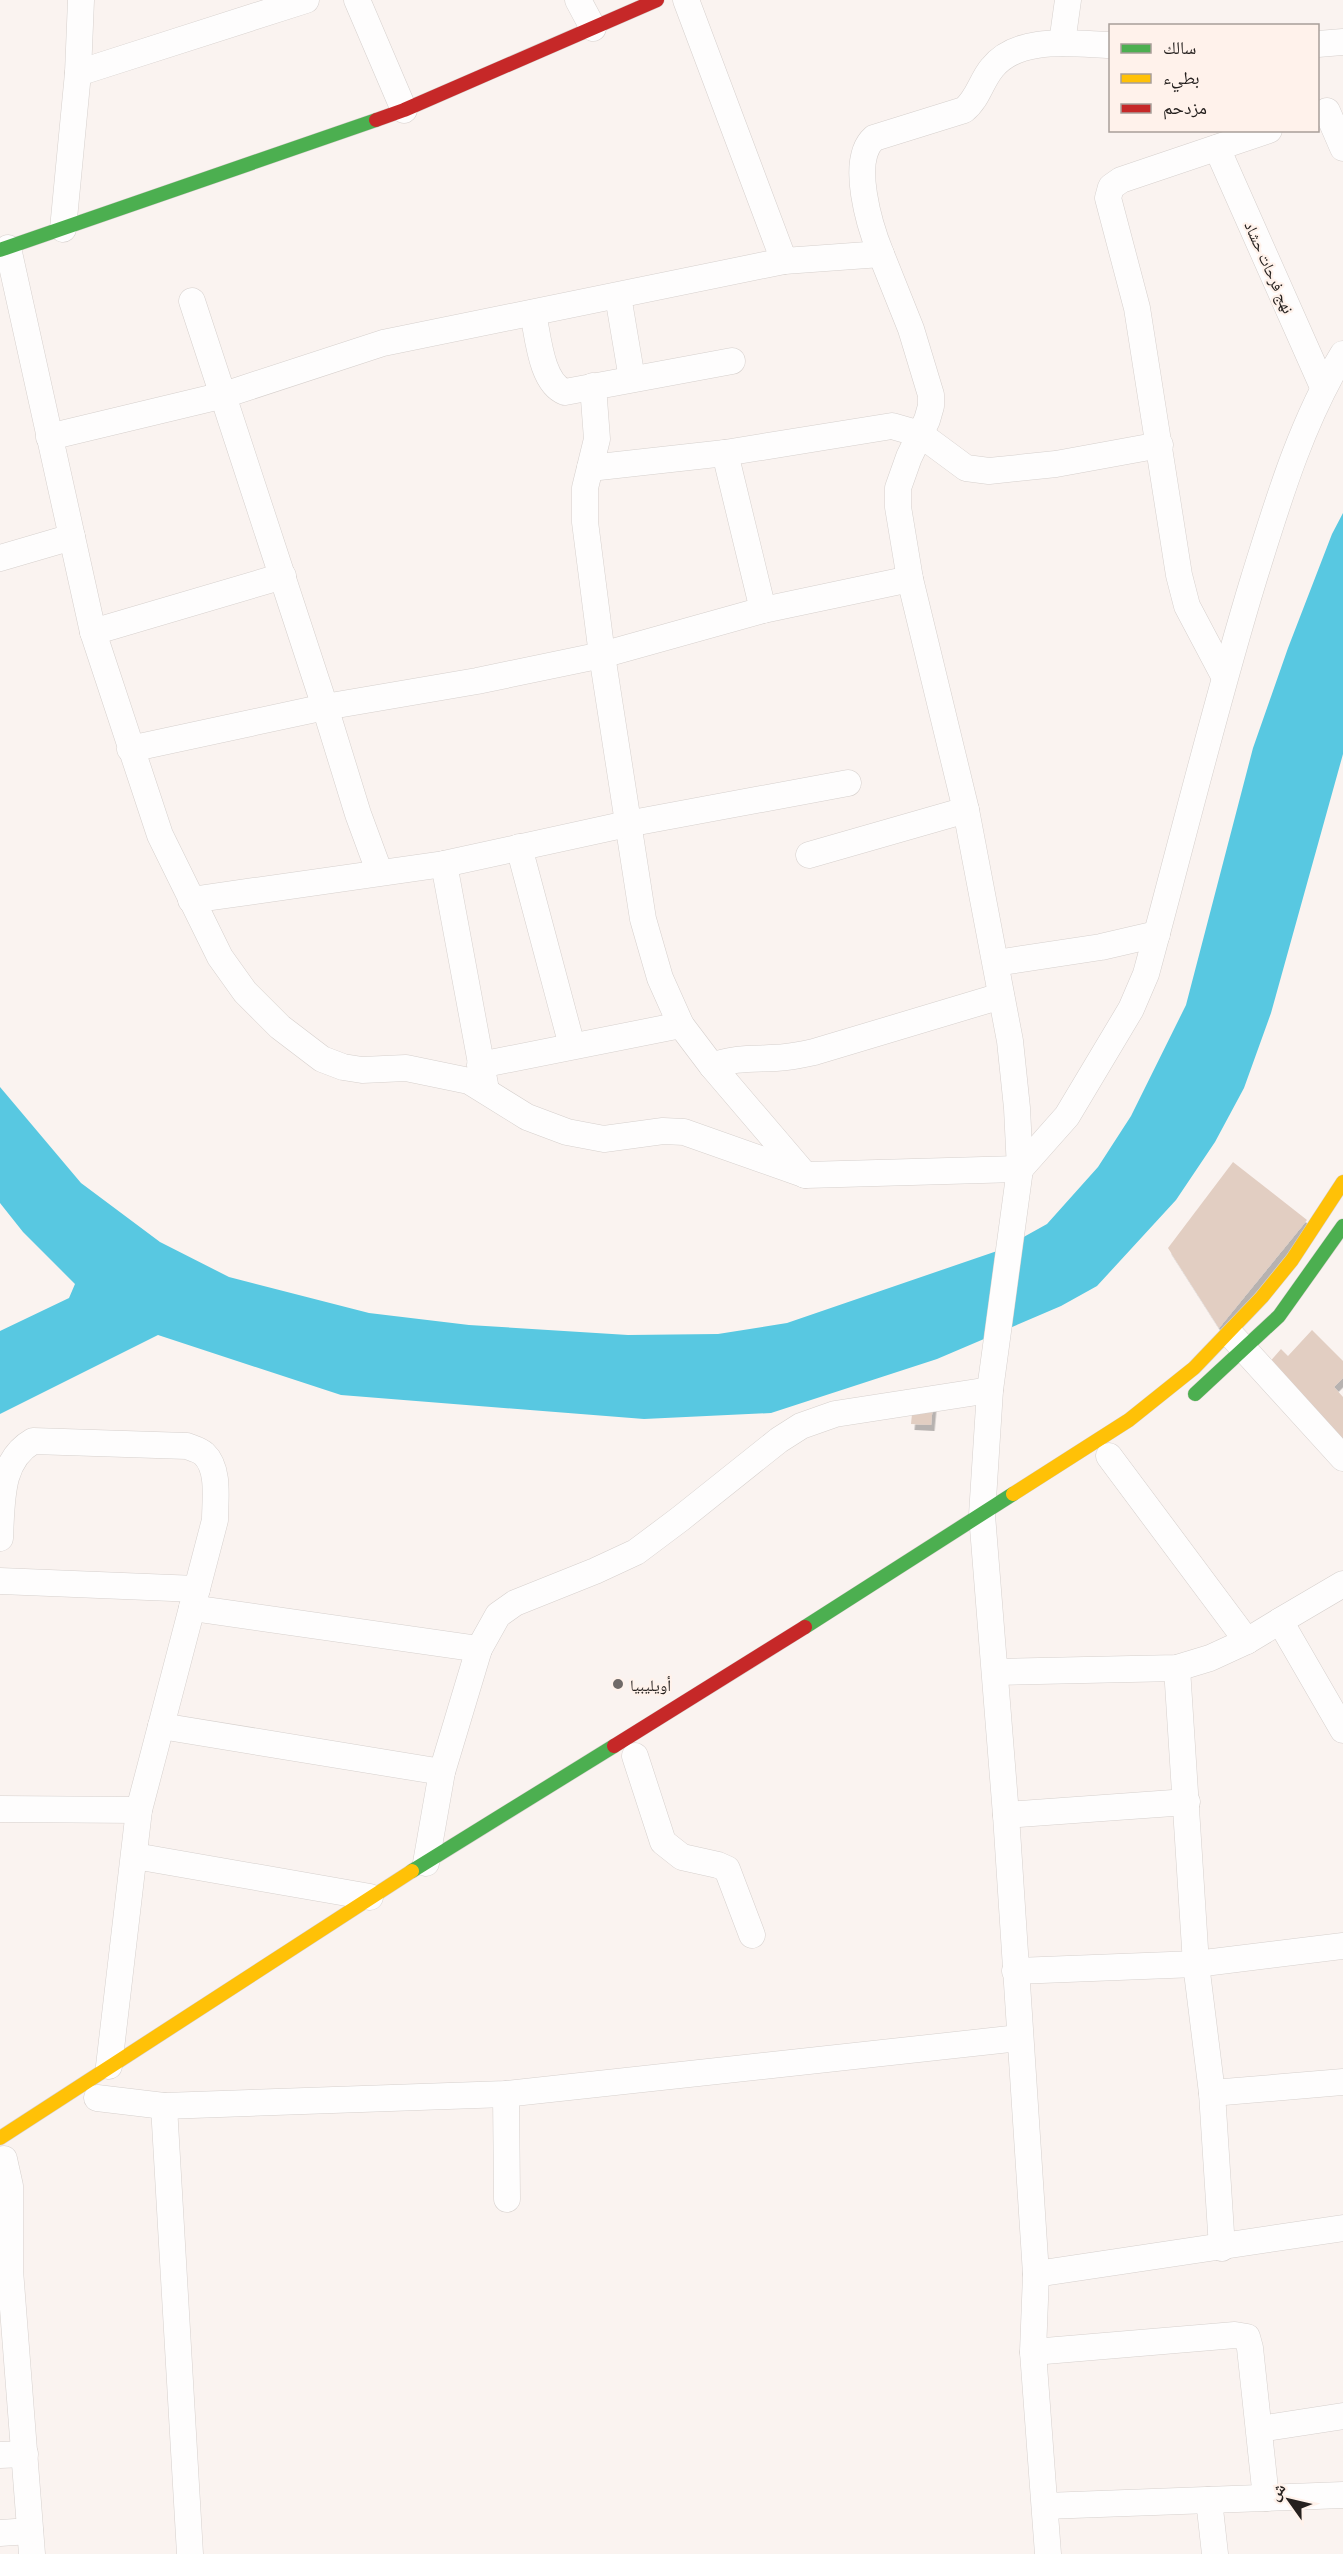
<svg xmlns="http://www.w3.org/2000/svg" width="1343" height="2554" font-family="Barlow,'Noto Naskh Arabic',sans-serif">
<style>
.water{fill:#58c8e1}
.building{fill:#e2cec2;filter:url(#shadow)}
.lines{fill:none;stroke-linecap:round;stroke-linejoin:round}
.street-casing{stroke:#d6d0cd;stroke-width:27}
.fast-casing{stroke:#d6d0cd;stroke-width:15}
.slow-casing{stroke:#d6d0cd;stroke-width:15}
.jam-casing{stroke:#d6d0cd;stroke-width:15}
.street{stroke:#fefdfd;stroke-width:26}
.fast{stroke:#4caf50;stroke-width:14}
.slow{stroke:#ffc107;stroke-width:14}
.jam{stroke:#c62828;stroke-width:14}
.poi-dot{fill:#706a68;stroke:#fff2eb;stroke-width:2}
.labels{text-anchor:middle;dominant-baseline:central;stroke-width:4.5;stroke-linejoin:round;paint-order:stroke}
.street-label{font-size:16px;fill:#25201e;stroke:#fff2eb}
.poi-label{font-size:16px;fill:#25201e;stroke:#fff2eb;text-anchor:start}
</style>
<defs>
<filter id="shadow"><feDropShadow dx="3.5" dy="6" stdDeviation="0" flood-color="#0004"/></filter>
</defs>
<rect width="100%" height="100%" fill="#faf3f0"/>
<!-- water -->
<path class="water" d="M1343 513V754L1271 1013 1244 1088 1215 1142 1176 1200 1097 1286 1061 1306 937 1359 771 1413 644 1419 341 1395 158 1335 0 1414V1331L69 1298 75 1284 23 1232 0 1203V1087L81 1183 160 1242 229 1277 369 1313 469 1325 628 1335 718 1334 787 1323 1000 1250 1047 1224 1098 1167 1131 1116 1186 1005 1253 748 1288 648 1332 534Z"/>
<!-- building -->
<g class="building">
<path d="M1233 1162 1307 1220 1219 1328 1168 1248Z"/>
<path d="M1312 1330 1343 1361V1378L1334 1387 1343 1397V1446L1267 1365 1281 1349 1288 1356Z"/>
<path d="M913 1404H933L931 1425 911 1424Z"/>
</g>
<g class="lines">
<defs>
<g id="street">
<path d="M357 0 404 110"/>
<path d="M578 0 593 28"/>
<path d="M686 0 784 261 881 254 911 329 931 395V406L927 420 909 457 898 488V507L910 579 966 810 1010 1041 1017 1108 1020 1169 990 1390 982 1515 1006 1815 1036 2274 1033 2352 1048 2554"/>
<path d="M1062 43 1068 0"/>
<path d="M1318 44 1343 42"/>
<path d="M78 73 306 0"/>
<path d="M1327 111 1343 148"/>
<path d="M1217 148 1323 387"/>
<path d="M63 229 78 73 81 0"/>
<path d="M8 248 93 632 160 835 220 957 245 992 280 1027 322 1059 343 1067 362 1070 406 1068 469 1081 527 1117 567 1132 604 1139 663 1131 684 1132 806 1175 1020 1169 1067 1116 1131 1009 1146 974C1182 842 1214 709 1254 578 1278 501 1301 423 1343 354"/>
<path d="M881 254C870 227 849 160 874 138L964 110C978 99 981 81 992 68 1018 35 1074 44 1110 45"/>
<path d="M618 296 632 379"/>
<path d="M192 301 325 707 358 814 379 871"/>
<path d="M533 313C538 336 541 383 565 392L732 361"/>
<path d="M593 386 597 439 585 488V522L602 655 643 919 660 978 681 1025 712 1066 805 1175"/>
<path d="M49 437 224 395 383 343 784 261"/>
<path d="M725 453 763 610"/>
<path d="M590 468 725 453 892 426 920 434 966 468 989 471 1056 464 1160 445"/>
<path d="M0 558 72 537"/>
<path d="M93 632 283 576"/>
<path d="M1224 676 1187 606 1179 575 1137 308 1108 198 1111 187 1121 180 1269 130"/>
<path d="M130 749 325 707 477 681 602 655 763 610 910 579"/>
<path d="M519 847 572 1046"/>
<path d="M809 855 966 810"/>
<path d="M444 864 486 1090"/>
<path d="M191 900 444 864 627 824 848 783"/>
<path d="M996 963 1101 947 1157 934"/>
<path d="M480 1065 681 1025"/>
<path d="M712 1066C737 1056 761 1060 786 1057 795 1056 805 1054 814 1052L1001 996"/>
<path d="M1233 1337 1343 1458"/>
<path d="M1109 1456 1247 1641"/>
<path d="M0 1538C2 1499 0 1460 33 1441L187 1446C192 1448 200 1450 204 1454 220 1469 215 1500 215 1520L139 1810 109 2066"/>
<path d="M0 1581 197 1589"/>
<path d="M192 1608 479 1649"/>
<path d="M1280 1621 1343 1584"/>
<path d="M1177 1668 1196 1964 1212 2093 1222 2248"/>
<path d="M996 1672 1177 1668 1210 1658 1247 1641 1280 1621 1343 1730"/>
<path d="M161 1726 442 1772"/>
<path d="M635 1756 663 1842 682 1857 718 1865 727 1869 752 1935"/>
<path d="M0 1809 139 1810"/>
<path d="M1006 1815 1187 1802"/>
<path d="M135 1856 370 1897"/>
<path d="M426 1863 442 1772 479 1649 498 1615 515 1603 595 1571 636 1552 680 1519 779 1440 801 1426 835 1414 990 1390"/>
<path d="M1015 1971 1196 1964 1343 1946"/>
<path d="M1212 2093 1343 2082"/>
<path d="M506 2094 507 2199"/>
<path d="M97 2098 164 2106 506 2094 1019 2038"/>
<path d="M164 2106 190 2554"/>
<path d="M4 2159 10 2186V2270L32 2554"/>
<path d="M1036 2274 1343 2228"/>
<path d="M1033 2352 1235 2335 1247 2337 1250 2348 1266 2498"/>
<path d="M1260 2429 1343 2416"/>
<path d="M0 2455 25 2454"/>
<path d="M1209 2500 1215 2554"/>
<path d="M1045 2506 1343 2495"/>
<path d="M0 2533 30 2531"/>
</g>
<g id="fast">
<path d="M0 250 376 120"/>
<path d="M1195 1394 1279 1316 1343 1226"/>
<path d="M805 1627 1013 1494"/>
<path d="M412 1871 614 1746"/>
</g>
<g id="slow">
<path d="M1013 1494 1129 1420 1194 1368 1262 1297 1292 1260 1343 1182"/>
<path d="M0 2138 412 1871"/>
</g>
<g id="jam">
<path d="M376 120 404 110 657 0"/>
<path d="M614 1746 805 1627"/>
</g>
</defs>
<!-- street casing -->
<use href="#street" class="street-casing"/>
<!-- fast casing -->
<use href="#fast" class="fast-casing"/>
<!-- slow casing -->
<use href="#slow" class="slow-casing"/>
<!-- jam casing -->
<use href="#jam" class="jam-casing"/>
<!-- street -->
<use href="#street" class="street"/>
<!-- fast -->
<use href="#fast" class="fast"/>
<!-- slow -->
<use href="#slow" class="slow"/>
<!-- jam -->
<use href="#jam" class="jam"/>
</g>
<!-- markers -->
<circle class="poi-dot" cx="618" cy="1684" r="6"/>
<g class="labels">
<!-- street labels -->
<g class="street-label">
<text transform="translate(1270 267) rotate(66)">نهج فرحات حشاد</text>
</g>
<!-- poi labels -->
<g class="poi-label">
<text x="630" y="1684">أويليبيا</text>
</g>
</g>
<!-- legend -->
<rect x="1109" y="24" width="210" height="108" fill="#fff2eb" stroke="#a89e99" stroke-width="1.5"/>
<rect x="1121" y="44" width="30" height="9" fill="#4caf50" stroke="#a89e99" stroke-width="1.5"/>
<text x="1163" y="54" font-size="18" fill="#25201e">سالك</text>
<rect x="1121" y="74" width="30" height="9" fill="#ffc107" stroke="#a89e99" stroke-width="1.5"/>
<text x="1163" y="84" font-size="18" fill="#25201e">بطيء</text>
<rect x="1121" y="104" width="30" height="9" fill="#c62828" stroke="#a89e99" stroke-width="1.5"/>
<text x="1163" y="114" font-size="18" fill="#25201e">مزدحم</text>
<!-- north arrow -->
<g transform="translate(1289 2500) rotate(304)" stroke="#fff2eb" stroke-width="4.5" paint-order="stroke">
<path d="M0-4.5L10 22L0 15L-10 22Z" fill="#25201e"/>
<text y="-9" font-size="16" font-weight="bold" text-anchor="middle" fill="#25201e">ش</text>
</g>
</svg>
